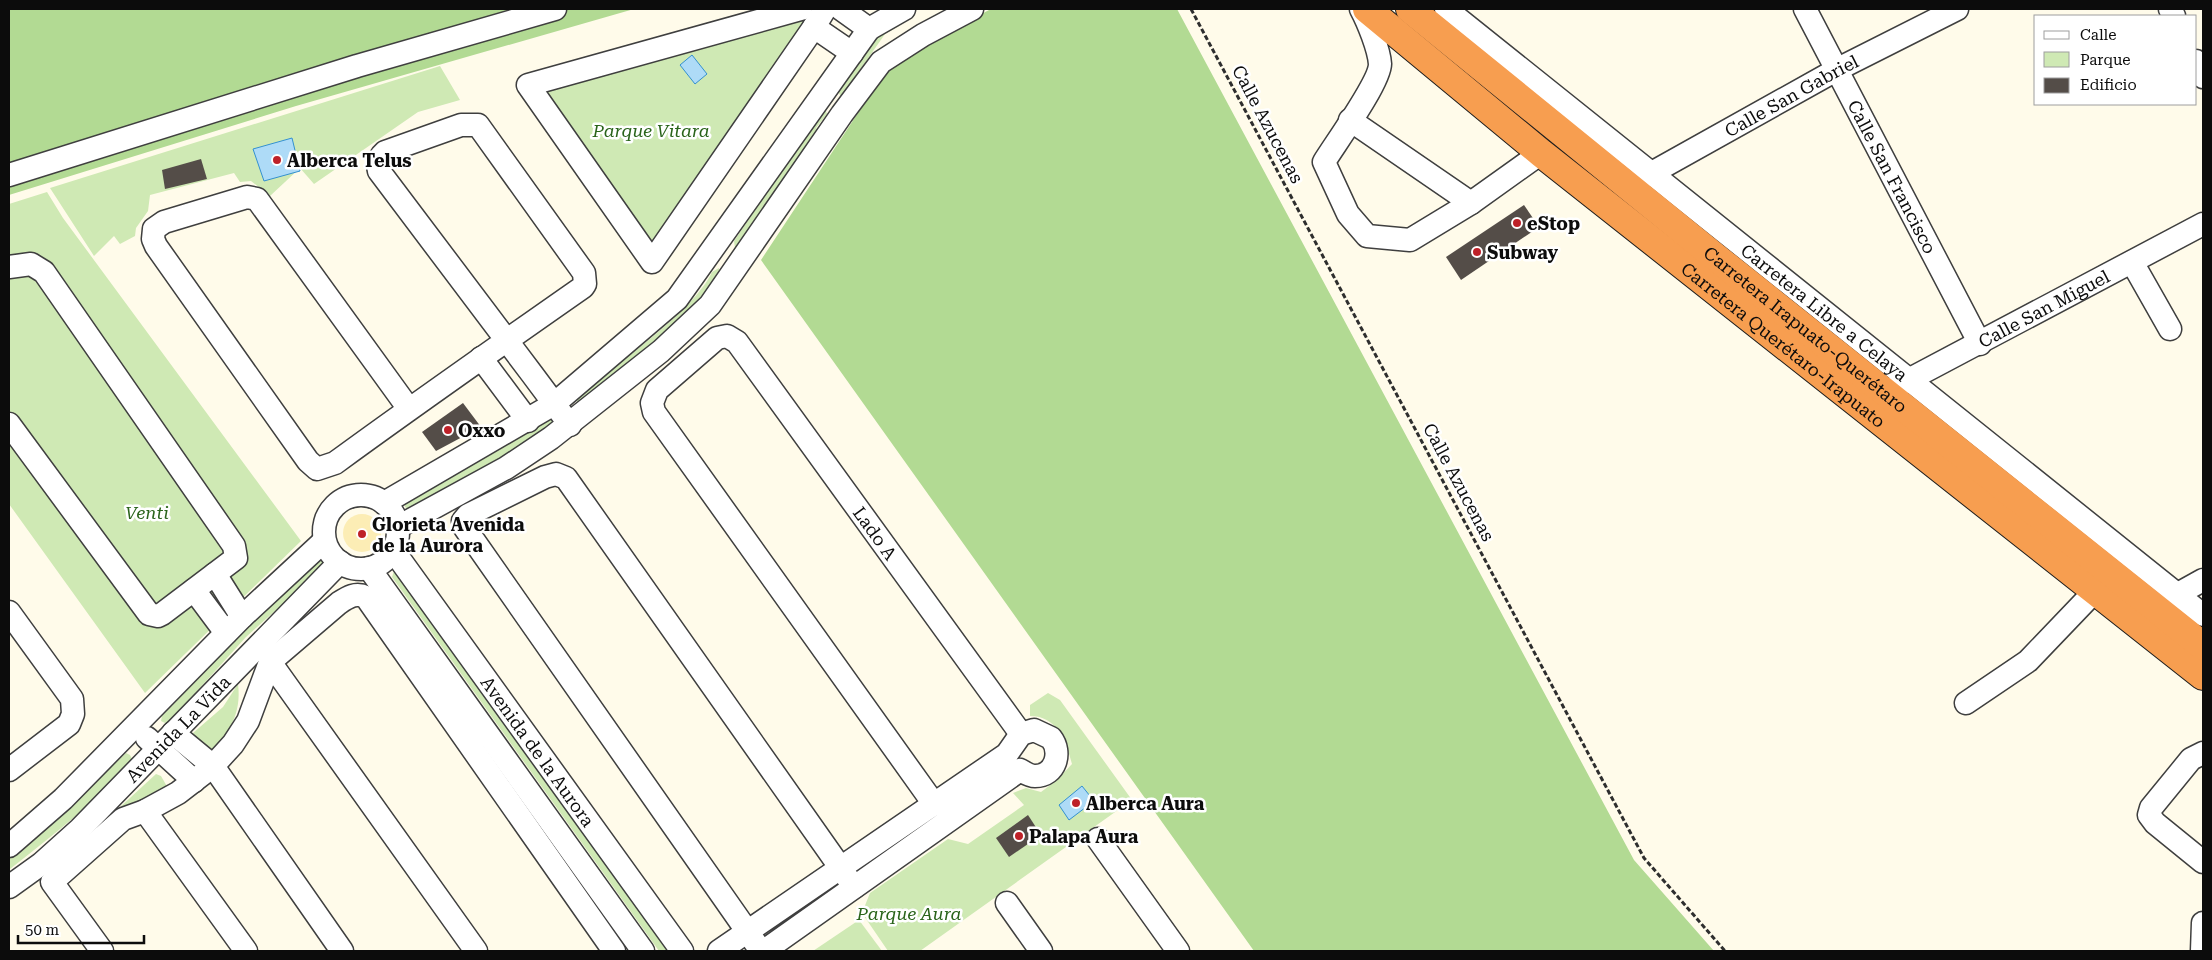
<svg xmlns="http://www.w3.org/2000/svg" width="2212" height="960" font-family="'Roboto Serif',serif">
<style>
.green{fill:#cfe9b4}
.forest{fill:#b2da93}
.sand{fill:#fcedb5}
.water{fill:#aedbf7;stroke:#3390d0}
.building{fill:#544d48}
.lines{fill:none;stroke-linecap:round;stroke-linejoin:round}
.minor-casing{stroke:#3f3f3f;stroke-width:25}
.highway-casing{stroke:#1d1d1d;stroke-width:30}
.path{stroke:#2e2e2e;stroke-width:3;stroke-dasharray:5 2.5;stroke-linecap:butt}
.minor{stroke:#fff;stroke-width:22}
.highway{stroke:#f79e50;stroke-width:28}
.poi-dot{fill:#be2128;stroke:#fff;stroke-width:2}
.labels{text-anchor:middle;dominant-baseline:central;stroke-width:5;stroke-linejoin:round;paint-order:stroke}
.street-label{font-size:18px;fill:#0c0c0c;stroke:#fff}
.park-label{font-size:18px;font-style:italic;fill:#2a641b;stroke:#fff}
.poi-label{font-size:18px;font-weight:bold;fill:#0c0c0c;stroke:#fff;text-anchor:start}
</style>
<rect width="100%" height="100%" fill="#fffbea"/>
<!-- green -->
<g class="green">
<path d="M809 16 650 247 543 92Z"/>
<path d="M893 21 899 26 885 34 841 97 838 91 877 31Z"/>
<path d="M440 66 460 100 418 112 314 184 300 168 270 196 251 181 240 182 234 173 150 195 148 211 136 228 135 236 120 244 114 236 94 256 50 188Z"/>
<path d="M825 108 827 114 816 128 819 132 738 248H735L734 241Z"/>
<path d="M47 192 63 218 301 541 145 693 9 504V204Z"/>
<path d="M719 268 720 280 673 327 583 402H577V395C613 368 695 310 712 272Z"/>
<path d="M549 415 556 421 555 428 415 506 408 509 405 507 404 502Z"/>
<path d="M315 558 322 559 325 566 246 637 169 722 165 723 161 721 162 716Z"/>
<path d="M398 570 675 951H659L392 577 394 571Z"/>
<path d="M238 684C242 714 228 735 209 757L193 733 223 707Z"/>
<path d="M1048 693 1060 700 1132 800 920 951H888L862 913 870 893 948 839 968 844 1024 805 1013 793 1026 788 1041 792 1057 780 1072 764C1066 741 1057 716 1030 716V705Z"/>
<path d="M126 753 130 755 133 761C96 802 53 835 10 869L9 857 55 819Z"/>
<path d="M156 774 161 776 169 790 141 802 119 808Z"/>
<path d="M859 920 882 951H813Z"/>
</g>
<!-- forest -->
<g class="forest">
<path d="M9 9H634L296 106 9 195Z"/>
<path d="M991 9H1177L1634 860 1714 951H1254L761 260 885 72 906 53Z"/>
</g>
<!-- sand -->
<circle class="sand" cx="362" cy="533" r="19"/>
<!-- water -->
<g class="water">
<path d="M692 55 707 74 695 84 680 65Z"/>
<path d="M292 138 300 171 264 181 253 149Z"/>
<path d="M1082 786 1094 801 1069 820 1059 805Z"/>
</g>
<!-- building -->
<g class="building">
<path d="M201 159 207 179 165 189 162 170Z"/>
<path d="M1524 205 1539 227 1461 280 1446 257Z"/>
<path d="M463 403 481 427 436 451 422 432Z"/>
<path d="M1028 815 1041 835 1009 857 996 838Z"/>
</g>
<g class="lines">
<defs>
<g id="minor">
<path d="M801 9 528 85 652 262 814 27"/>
<path d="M825 9 814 27 852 53"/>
<path d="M841 9 869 29"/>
<path d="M1361 9C1368 22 1379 49 1380 64 1380 82 1335 144 1324 162L1348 214 1367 236 1410 240 1471 203 1541 153"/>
<path id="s1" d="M1446 9 2203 615"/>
<path id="s2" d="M1805 9 1980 344"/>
<path d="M2170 9 2174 16"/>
<path d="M2196 61 2203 77"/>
<path d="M1350 120 1471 203"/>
<path d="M9 175 357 66 555 9"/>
<path id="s3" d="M1641 179 1838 69 1957 9"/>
<path d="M2132 262 2170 329"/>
<path d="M9 267 31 264 44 272 234 546 236 558 162 614 158 616 149 614 9 424"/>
<path d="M481 358 528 421"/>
<path id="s4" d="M1897 386 2203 224"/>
<path d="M409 409 257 199 247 197 164 222 154 229 153 239 156 246 308 461 317 469 335 463C417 403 500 345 583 287L585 284 584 273 478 125H461L385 152C378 158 377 163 379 171 443 256 507 340 570 425"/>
<circle cx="361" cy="532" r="37"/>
<path d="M384 503 554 404 677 299 869 29 904 9"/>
<path d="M398 527 506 468 551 438 661 351 710 305 842 114 881 62 923 35 972 9"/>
<path id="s5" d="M393 550 682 951"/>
<path d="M369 568 643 951"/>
<path d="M215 574 242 617"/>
<path d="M194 590 226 633"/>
<path d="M2167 600 2203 580"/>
<path d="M9 612 72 699 73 714 69 724 9 770"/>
<path d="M270 662 476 951"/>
<path d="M1966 703 2028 661 2095 591"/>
<path d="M173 733 213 766 342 951"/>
<path d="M147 738 194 781"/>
<path d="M2203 753 2191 759 2151 808 2149 815 2155 823 2203 862"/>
<path id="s6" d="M934 804 654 412 652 403 657 390 717 338 727 336 737 342 1021 734"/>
<path d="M145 811 246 951"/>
<path d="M1098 839 1178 951"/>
<path d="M9 846 63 799 242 617 324 541"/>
<path id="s7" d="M9 887 41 864 80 829 340 562"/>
<path d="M1007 903 1041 951"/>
<path d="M102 951 52 882 123 819 145 811 178 793 213 766 233 744 248 721 270 662 339 603C348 597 356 592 366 597L614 951"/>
<path d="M719 951 1007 754 1021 734 1034 730 1051 738C1062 752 1056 776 1035 776 1030 776 1025 773 1020 770L764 951"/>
<path d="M761 951 465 528 463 521 468 515 545 477 556 474 566 478 854 887"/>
<path d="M2202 951 2203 923"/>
</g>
<g id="highway">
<path id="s8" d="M1367 9 1541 153 2203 676"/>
<path id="s9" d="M1410 9 1718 259 2203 646"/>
</g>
</defs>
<!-- minor casing -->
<use href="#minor" class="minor-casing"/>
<!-- highway casing -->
<use href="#highway" class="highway-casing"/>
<!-- path -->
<path class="path" d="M1191 9 1644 858 1725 951"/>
<!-- minor -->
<use href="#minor" class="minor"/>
<!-- highway -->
<use href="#highway" class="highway"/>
</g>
<!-- markers -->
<g class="poi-dot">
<circle cx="277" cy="160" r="5"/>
<circle cx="1517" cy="223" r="5"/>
<circle cx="1477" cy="252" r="5"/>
<circle cx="448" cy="430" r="5"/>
<circle cx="362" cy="534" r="5"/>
<circle cx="1076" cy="803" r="5"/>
<circle cx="1019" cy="836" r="5"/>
</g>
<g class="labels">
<!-- street labels -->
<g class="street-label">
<text stroke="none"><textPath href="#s3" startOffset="172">Calle San Gabriel</textPath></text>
<text transform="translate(1268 124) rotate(62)">Calle Azucenas</text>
<text stroke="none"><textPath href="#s2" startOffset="189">Calle San Francisco</textPath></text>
<text stroke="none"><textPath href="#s4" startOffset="166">Calle San Miguel</textPath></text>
<text stroke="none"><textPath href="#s1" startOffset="485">Carretera Libre a Celaya</textPath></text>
<text stroke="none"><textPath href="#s9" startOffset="509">Carretera Irapuato-Querétaro</textPath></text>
<text stroke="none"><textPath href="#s8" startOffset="535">Carretera Querétaro-Irapuato</textPath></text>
<text transform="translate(1459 482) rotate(62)">Calle Azucenas</text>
<text stroke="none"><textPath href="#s6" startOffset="842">Lado A</textPath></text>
<text stroke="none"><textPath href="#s7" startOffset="232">Avenida La Vida</textPath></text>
<text stroke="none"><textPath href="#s5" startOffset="248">Avenida de la Aurora</textPath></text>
</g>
<!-- park labels -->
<g class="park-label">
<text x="651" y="130">Parque Vitara</text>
<text x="147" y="512">Venti</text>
<text x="909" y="913">Parque Aura</text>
</g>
<!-- poi labels -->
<g class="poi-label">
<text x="287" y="160">Alberca Telus</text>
<text x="1527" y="223">eStop</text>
<text x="1487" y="252">Subway</text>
<text x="458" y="430">Oxxo</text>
<text x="372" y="524">Glorieta Avenida<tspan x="372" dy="21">de la Aurora</tspan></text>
<text x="1086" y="803">Alberca Aura</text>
<text x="1029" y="836">Palapa Aura</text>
</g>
</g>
<!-- border -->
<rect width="2212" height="960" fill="none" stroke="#0c0c0c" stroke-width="20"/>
<!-- legend -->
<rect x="2034" y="15" width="162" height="90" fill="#ffffff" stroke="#9e9e9e"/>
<rect x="2044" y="31" width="25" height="8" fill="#ffffff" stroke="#9e9e9e"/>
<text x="2080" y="40" font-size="15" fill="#0c0c0c">Calle</text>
<rect x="2044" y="52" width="25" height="15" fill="#cfe9b4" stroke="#9e9e9e"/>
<text x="2080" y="65" font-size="15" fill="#0c0c0c">Parque</text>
<rect x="2044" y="78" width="25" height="15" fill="#544d48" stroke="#9e9e9e"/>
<text x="2080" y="90" font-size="15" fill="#0c0c0c">Edificio</text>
<!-- scale -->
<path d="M18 935v8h126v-8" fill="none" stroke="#0c0c0c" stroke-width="2.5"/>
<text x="25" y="935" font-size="15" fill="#0c0c0c" stroke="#ffffff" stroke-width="4" paint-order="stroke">50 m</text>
</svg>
